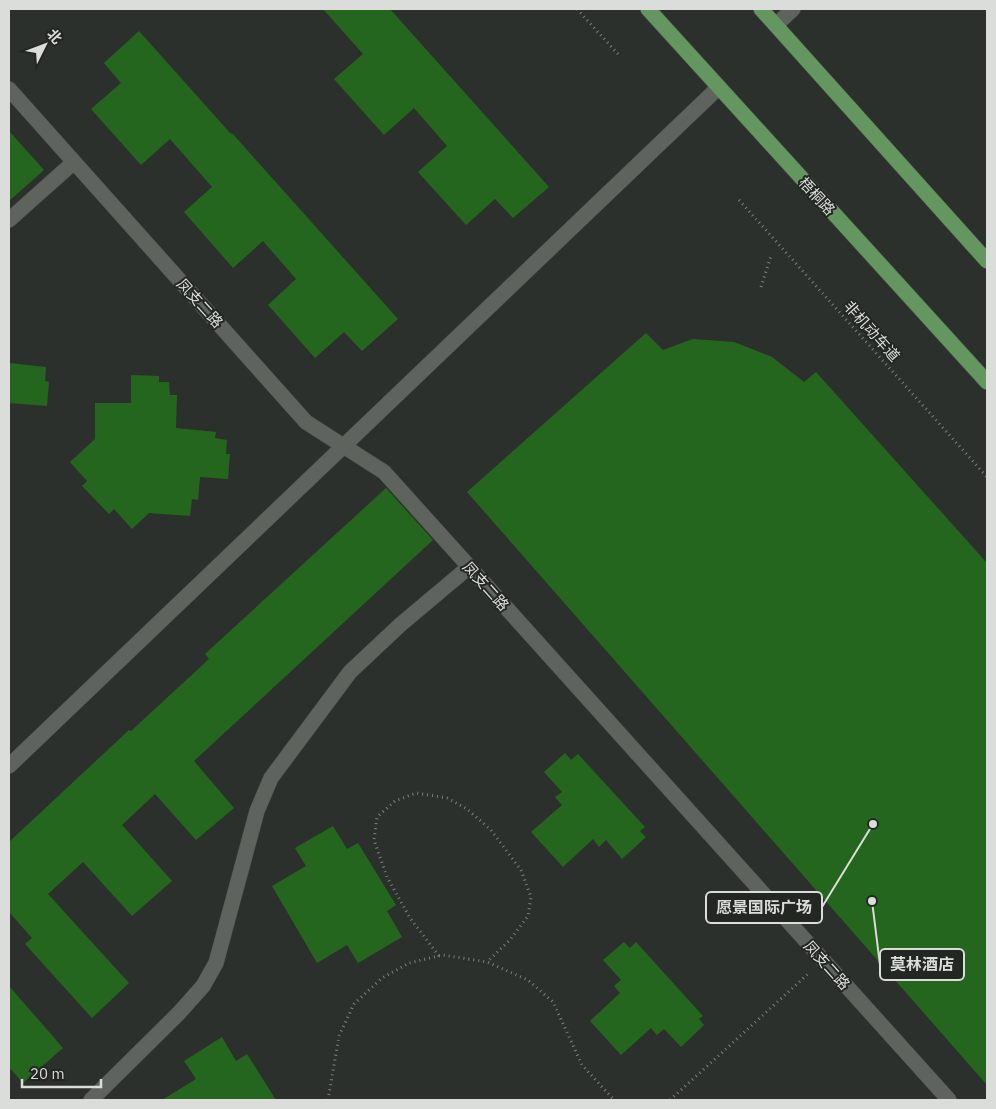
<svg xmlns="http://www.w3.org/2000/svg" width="996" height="1109" font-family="'IBM Plex Sans','Noto Sans SC',sans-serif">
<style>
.building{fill:#25661e}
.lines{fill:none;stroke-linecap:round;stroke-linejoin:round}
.street-casing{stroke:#484b47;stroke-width:16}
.secondary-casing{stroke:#484b47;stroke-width:16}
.primary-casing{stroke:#484b47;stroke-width:16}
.path{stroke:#7d817d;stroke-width:3;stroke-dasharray:1 4;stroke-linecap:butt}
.street{stroke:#5e635e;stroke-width:15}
.secondary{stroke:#5e635e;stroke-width:15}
.primary{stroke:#64975f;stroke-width:15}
.labels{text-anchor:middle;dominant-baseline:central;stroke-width:4;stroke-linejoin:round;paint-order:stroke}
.street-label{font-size:15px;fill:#daddda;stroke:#232722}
.leader{fill:none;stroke:#daddda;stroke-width:2}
.callout-dot{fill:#daddda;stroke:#232722;stroke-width:2}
.callout{fill:#232722;stroke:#daddda;stroke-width:2}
.callout-label{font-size:16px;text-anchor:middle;font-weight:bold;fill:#daddda}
</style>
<rect width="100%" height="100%" fill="#2c302c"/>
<!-- building -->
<g class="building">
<path d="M323 9H390L549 187 513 218 495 199 466 225 418 172 447 146 414 108 384 135 334 79 363 54Z"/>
<path d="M139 31 231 134 232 133 398 319 362 351 344 332 315 358 268 305 296 279 263 241 233 268 184 212 212 187 170 139 141 165 91 109 121 83 104 63Z"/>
<path d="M9 131 44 170 9 201Z"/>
<path d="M646 333 663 350 693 339 734 342 772 357 804 382 816 372 987 563V1085L467 492Z"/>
<path d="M9 363 46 367 45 381 49 382 47 406 9 403Z"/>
<path d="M131 375 159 376V382H169L170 395H177L176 428 216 432 215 438 227 440 226 454H230L228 479 200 477 198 500 192 499 190 516 149 513 132 529 114 509 109 514 82 486 87 481 70 462 95 439V403H131Z"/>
<path d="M386 488 433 540 194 761 234 808 196 840 155 794 122 825 172 881 132 916 83 862 48 894 129 983 92 1018 25 944 32 938 9 912V842L129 730 131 731 209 659 205 654Z"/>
<path d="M565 753 571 760 578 754 645 827 640 831 646 837 622 859 606 840 599 847 593 839 563 867 531 832 562 805 555 797 562 792 544 772Z"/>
<path d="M333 826 347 849 358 843 396 905 387 911 402 937 358 963 347 945 317 963 272 886 306 866 295 848Z"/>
<path d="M624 942 630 948 636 942 703 1016 699 1019 704 1025 681 1047 664 1029 657 1035 651 1028 621 1055 590 1021 620 993 614 986 621 980 603 960Z"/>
<path d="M9 986 63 1048 23 1083 9 1067Z"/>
<path d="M222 1037 236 1061 247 1054 276 1100H162L196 1079 184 1061Z"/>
</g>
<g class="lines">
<defs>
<g id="street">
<path d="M9 89 306 422 384 472 949 1100"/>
<path d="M9 220 74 162"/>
<path d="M91 1100 179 1013 203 986 216 963 257 811 271 778 350 672 400 625 469 567"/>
</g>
<g id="secondary">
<path d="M776 25 793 9"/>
<path d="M9 766 719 87"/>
</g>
<g id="primary">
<path d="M648 9 987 382"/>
<path d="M761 9 987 261"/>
</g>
</defs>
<!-- street casing -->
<use href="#street" class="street-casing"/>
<!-- secondary casing -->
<use href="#secondary" class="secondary-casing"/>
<!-- primary casing -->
<use href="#primary" class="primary-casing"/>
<!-- path -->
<g class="path">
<path d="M577 9 618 54"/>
<path d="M739 200 987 477"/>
<path d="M761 287 771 256"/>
<path d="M439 956 410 918 387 877 374 840 377 817 395 801 416 793 447 798 467 809 491 830 521 870 531 897 528 916 510 940 487 962"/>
<path d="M328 1100 339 1036 354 1004 382 978 409 963 443 955 487 962 528 980 553 1002 582 1065 614 1100"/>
<path d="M670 1100 808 974"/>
</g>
<!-- street -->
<use href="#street" class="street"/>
<!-- secondary -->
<use href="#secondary" class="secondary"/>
<!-- primary -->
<use href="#primary" class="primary"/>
</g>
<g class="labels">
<!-- street labels -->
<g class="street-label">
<text transform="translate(817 196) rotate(47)">梧桐路</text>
<text transform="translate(200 303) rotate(48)">凤支二路</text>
<text transform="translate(872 331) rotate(48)">非机动车道</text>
<text transform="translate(486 586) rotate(48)">凤支二路</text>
<text transform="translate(827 965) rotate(48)">凤支二路</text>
</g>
</g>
<!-- callouts -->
<path class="leader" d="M873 824L822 907M872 901L880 965"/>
<g class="callout-dot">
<circle cx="873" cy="824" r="5"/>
<circle cx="872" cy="901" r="5"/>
</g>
<g class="callout">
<rect x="706" y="892" width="116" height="31" rx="5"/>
<rect x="880" y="949" width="84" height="31" rx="5"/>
</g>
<g class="callout-label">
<text x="764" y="913">愿景国际广场</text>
<text x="922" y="970">莫林酒店</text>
</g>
<!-- border -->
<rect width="996" height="1109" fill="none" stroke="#daddda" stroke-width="20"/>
<!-- north arrow -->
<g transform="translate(45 45) rotate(48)" stroke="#232722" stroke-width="4" paint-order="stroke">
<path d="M0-4L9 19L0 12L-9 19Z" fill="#daddda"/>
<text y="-8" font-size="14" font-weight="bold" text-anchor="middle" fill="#daddda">北</text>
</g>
<!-- scale -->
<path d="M22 1079v8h79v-8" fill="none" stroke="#daddda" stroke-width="2.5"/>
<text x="30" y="1079" font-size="15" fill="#daddda" stroke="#232722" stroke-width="4" paint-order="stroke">20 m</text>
</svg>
